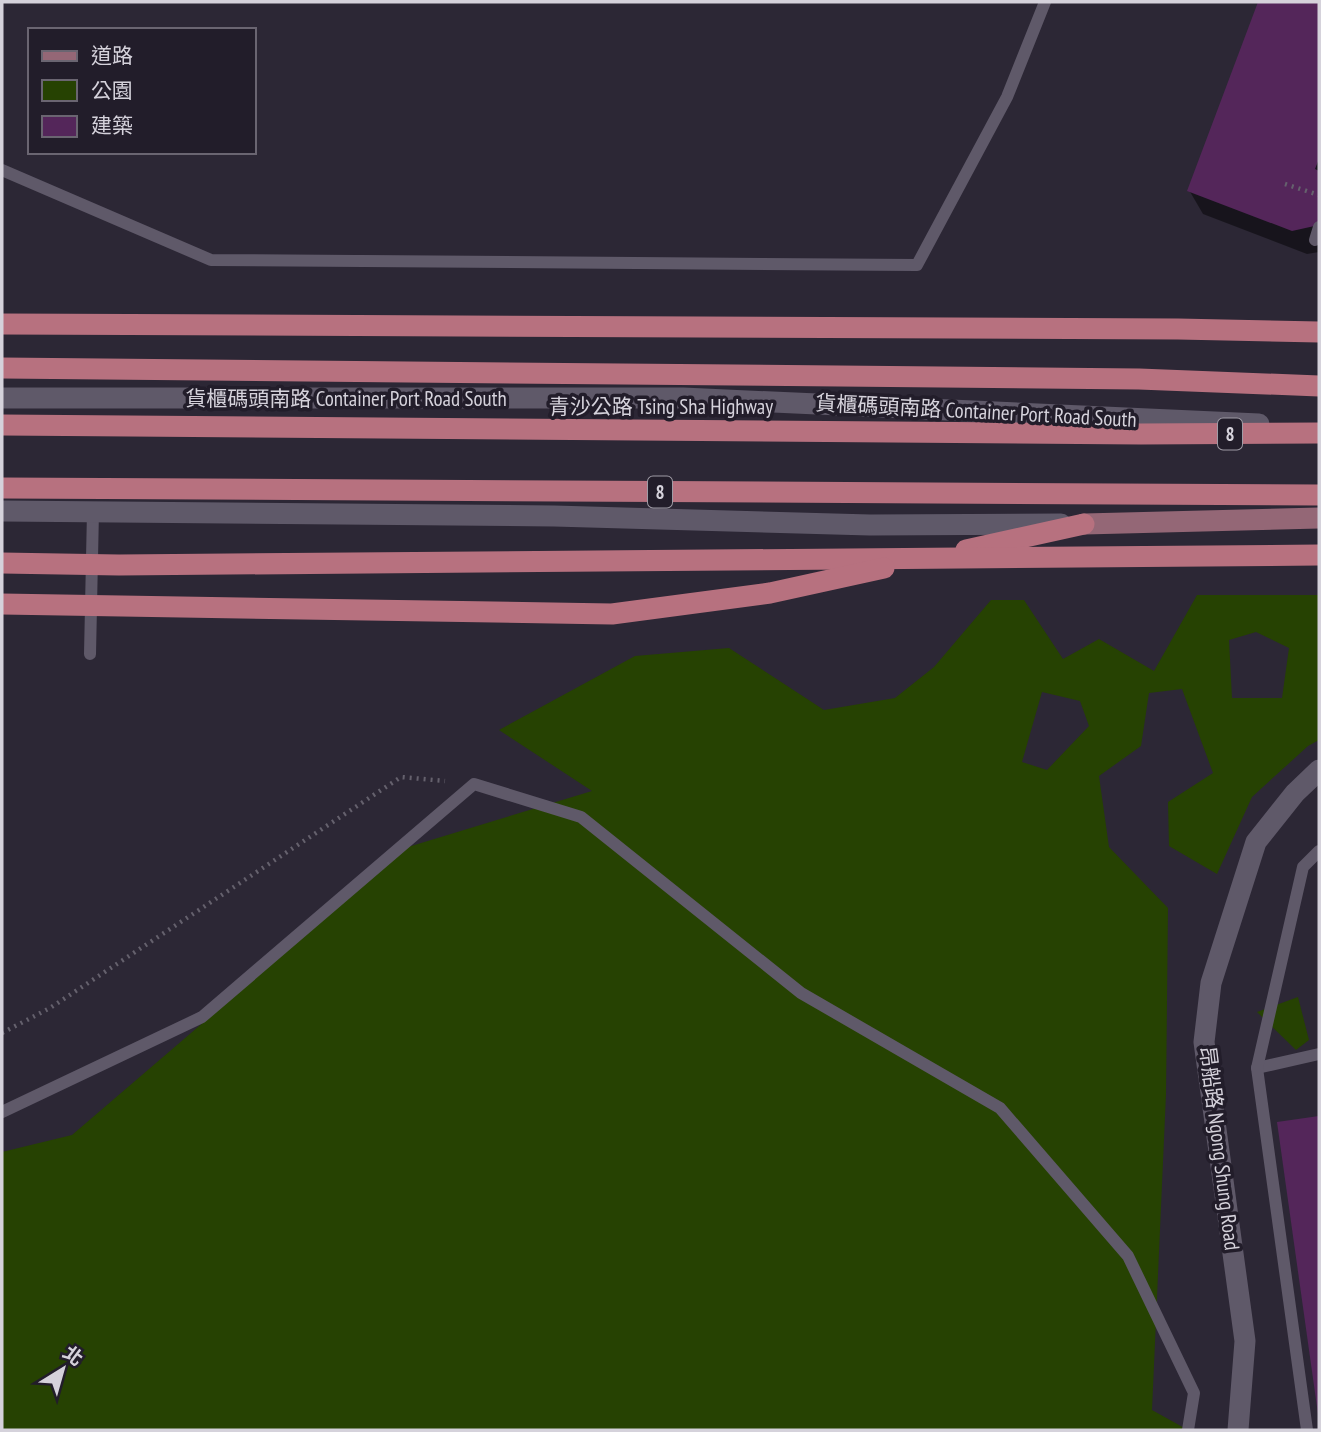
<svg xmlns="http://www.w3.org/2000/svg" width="1321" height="1432" font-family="'PT Sans Narrow','Noto Sans TC',sans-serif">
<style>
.green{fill:#264202;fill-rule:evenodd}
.shadow{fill:#0007}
.building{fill:#54265a}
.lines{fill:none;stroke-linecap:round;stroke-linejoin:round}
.path{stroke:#65616d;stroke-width:4.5;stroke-dasharray:2 5;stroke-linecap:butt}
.service{stroke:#5f5969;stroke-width:12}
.minor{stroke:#5f5969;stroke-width:21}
.tertiary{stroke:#5f5969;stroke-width:21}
.primary{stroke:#946776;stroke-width:21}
.motorway{stroke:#b7717f;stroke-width:21}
.labels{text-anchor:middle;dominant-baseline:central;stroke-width:7;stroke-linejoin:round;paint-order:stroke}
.shield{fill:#221d2a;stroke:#9f9ca6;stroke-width:2}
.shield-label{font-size:19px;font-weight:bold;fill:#d5d2db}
.street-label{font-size:21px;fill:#d5d2db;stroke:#221d2a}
</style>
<rect width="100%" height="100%" fill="#2c2735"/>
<!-- green -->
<g class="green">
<path d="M1197 595H1319V740L1308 746 1252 797 1217 874 1169 846 1168 802 1213 773 1182 689 1149 693 1141 746 1099 776 1109 847 1168 908 1166 1094 1152 1410 1188 1430H2V1152L72 1135 408 847 592 791 499 730 635 656 729 648 824 710 895 698 934 667 991 600H1024L1063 659 1099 639 1154 671ZM1256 632 1289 648 1282 698H1232L1229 640ZM1042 692 1080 701 1089 726 1047 770 1022 762Z"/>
<path d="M1298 997 1309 1040 1296 1050 1257 1012Z"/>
</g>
<!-- shadow -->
<g class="shadow">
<path d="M1260 2H1319V252L1307 254 1203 214 1189 190Z"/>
<path d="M1319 1118V1413L1279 1123Z"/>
</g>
<!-- building -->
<g class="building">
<path d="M1258 2H1319V159L1315 169 1319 171V225L1292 231 1187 191Z"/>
<path d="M1319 1116V1414H1318L1277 1122Z"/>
</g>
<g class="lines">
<!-- path -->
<g class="path">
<path d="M1285 184 1319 195"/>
<path d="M2 1033 50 1008 401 777 445 781"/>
</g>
<!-- service -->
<g class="service">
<path d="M2 170 211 260 917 265 1007 97 1045 2"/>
<path d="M1315 240 1319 227"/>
<path d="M90 654 93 511"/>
<path d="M1257 1068 1319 1054"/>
<path d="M2 1112 202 1017 474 784 581 817 801 993 1000 1108 1128 1256 1194 1393 1188 1430"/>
<path d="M1307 1430 1257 1068 1303 867 1319 851"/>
</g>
<!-- minor -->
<path class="minor" d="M1238 1430 1245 1341 1204 1042 1211 983 1256 842 1295 793 1319 770"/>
<!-- tertiary -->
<g class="tertiary">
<path d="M2 398H683L1259 424"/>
<path d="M2 511 554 516 870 525 1061 524"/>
</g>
<!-- primary -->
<path class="primary" d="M1084 524 1319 518"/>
<!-- motorway -->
<g class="motorway">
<path d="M2 324 1178 329 1319 332"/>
<path d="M2 368 1139 379 1319 386"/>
<path d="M2 425 1141 434 1319 433"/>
<path d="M2 488 1319 495"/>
<path d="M966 550 1084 524"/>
<path d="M2 563 119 565 1319 555"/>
<path d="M2 604 612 614 770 593 884 568"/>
</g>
</g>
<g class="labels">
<!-- shield labels -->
<g class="shield">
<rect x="1218" y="418.5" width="24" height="31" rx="5"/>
<rect x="648" y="476.5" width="24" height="31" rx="5"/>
</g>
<g class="shield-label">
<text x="1230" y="434">8</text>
<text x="660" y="492">8</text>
</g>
<!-- street labels -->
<g class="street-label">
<text x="346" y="398">貨櫃碼頭南路 Container Port Road South</text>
<text x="661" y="406">青沙公路 Tsing Sha Highway</text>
<text transform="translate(976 411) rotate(3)">貨櫃碼頭南路 Container Port Road South</text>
<text transform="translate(1220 1148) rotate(83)">昂船路 Ngong Shung Road</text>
</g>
</g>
<!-- border -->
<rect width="1321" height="1432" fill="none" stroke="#d5d2db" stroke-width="7"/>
<!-- legend -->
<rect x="28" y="28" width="228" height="126" fill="#221d2a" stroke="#6a6571" stroke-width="2"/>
<rect x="42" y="51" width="35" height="10" fill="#946776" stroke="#6a6571" stroke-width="2"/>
<text x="91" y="63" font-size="21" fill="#d5d2db">道路</text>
<rect x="42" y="80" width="35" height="21" fill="#264202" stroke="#6a6571" stroke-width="2"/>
<text x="91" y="98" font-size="21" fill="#d5d2db">公園</text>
<rect x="42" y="116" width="35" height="21" fill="#54265a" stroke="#6a6571" stroke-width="2"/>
<text x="91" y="133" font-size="21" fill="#d5d2db">建築</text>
<!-- north arrow -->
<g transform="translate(63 1369) rotate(37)" stroke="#221d2a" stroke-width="5" paint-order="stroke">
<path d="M0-5L12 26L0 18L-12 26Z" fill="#d5d2db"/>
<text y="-10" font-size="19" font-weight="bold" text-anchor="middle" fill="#d5d2db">北</text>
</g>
</svg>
